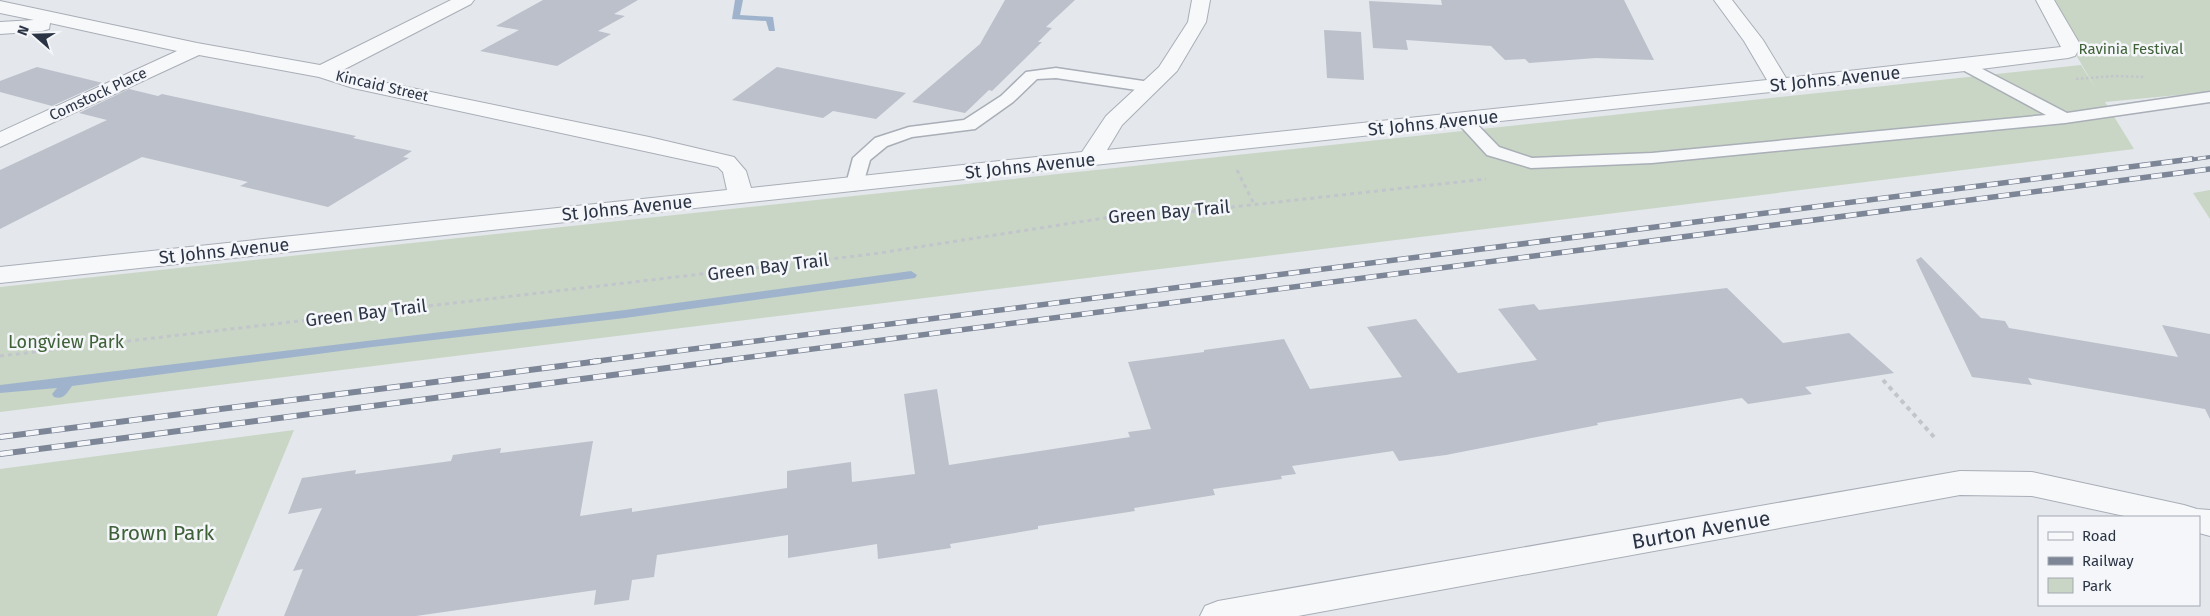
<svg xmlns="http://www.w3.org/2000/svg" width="2210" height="616" font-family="'Fira Sans',sans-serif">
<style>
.green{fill:#c9d6c5}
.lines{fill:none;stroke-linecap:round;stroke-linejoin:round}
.stream{fill:#9fb4cc;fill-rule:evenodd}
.building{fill:#bbc0ca}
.lane-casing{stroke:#a9aeb7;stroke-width:3}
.street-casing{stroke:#a9aeb7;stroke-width:2}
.path-far2{stroke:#c2c5cb;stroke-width:2.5;stroke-dasharray:2.5 2.5;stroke-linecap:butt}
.path-far1{stroke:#c2c5cb;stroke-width:3;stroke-dasharray:4 4;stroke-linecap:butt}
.path{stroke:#c2c5cb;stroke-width:4;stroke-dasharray:4.5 4.5;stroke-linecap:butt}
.lane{fill:#f7f8fa;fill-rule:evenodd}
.street{fill:#f7f8fa;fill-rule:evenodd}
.rail-far2-casing{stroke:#7d8696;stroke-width:4}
.rail-far1-casing{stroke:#7d8696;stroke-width:5.5}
.rail-casing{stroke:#7d8696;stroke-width:6}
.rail-far2{stroke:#f4f6f9;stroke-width:2.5;stroke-dasharray:8;stroke-linecap:butt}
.rail-far1{stroke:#f4f6f9;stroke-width:4;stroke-dasharray:11;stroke-linecap:butt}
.rail{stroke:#f4f6f9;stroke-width:4.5;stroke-dasharray:13;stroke-linecap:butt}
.labels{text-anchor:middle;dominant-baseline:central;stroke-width:5;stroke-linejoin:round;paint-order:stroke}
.far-park-label{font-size:15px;fill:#3f6138;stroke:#f4f6f9}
.far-street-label{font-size:15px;fill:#2b3445;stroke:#f4f6f9}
.street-label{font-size:18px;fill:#2b3445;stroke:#f4f6f9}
.park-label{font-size:18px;fill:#3f6138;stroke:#f4f6f9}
.near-street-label{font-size:21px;fill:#2b3445;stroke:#f4f6f9}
.near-park-label{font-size:21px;fill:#3f6138;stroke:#f4f6f9}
</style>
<rect width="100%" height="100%" fill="#e4e7ec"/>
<!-- green -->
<g class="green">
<path d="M2044 0H2210V92L2105 102 2134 149 0 412V287L2081 65 2096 89Z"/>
<path d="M2210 190V219L2193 193Z"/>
<path d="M294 430 217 616H0V469Z"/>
</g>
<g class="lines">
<!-- stream -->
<g class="stream">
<path d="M735 0H743L740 15 773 17 775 31H769L766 21 732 19Z"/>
<path d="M911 271 917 275 915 278 625 318 372 347 72 386C67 393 64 400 54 397L52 394 57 388 0 393V385L625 310Z"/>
</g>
</g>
<!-- building -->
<g class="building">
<path d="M543 0H638L614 14 625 16 598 31 611 34 557 66 480 51 519 30 496 26Z"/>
<path d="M1005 0H1075L1046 27 1052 28 1038 42H1042L992 91 989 90 965 113 912 102 980 44Z"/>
<path d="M1441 0H1624L1654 60 1596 58 1529 63 1525 59 1505 60 1491 46 1406 40 1408 50 1373 48 1369 1 1442 5Z"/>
<path d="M1324 30 1361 32 1364 80 1327 78Z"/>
<path d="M37 67 103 83 52 106 0 92V81Z"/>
<path d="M777 67 906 93 876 119 833 111 823 118 732 100Z"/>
<path d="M129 89 158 96 162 94 356 136 353 138 412 151 403 157 409 158 328 207 240 186 248 182 142 157 0 229V170L107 120 79 113Z"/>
<path d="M1921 257 1981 318 2005 321 2009 328 2178 357 2162 325 2210 334V419L2205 409 2028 378 2032 385 1972 377 1916 260Z"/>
<path d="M1727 288 1783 343 1849 333 1894 373 1805 387 1812 394 1748 404 1742 398 1597 423 1598 425 1446 455 1399 461 1393 451 1292 466 1296 474 1281 476 1282 479 1213 489 1215 495 1134 508 1135 511 1038 526V529L950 544 951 548 878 559 877 544 788 558V535L657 555 654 577 632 580 629 600 594 605 596 590 416 616H284L303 569 293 571 322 508 288 514 302 478 356 470 355 474 451 461 453 455 501 448 500 453 593 441 580 516 632 508V512L787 488V471L851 462 852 482 915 474 904 394 937 389 949 465 1130 437 1128 432 1151 429 1128 362 1204 352V350L1284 339 1310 389 1402 377 1367 327 1416 319 1458 373 1537 360 1498 309 1534 304 1539 310Z"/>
</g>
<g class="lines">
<defs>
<g id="lane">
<path d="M1965 60 2067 113 2210 92V102L2065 123 1652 163 1531 168 1487 155 1454 119 1456 115H1468L1499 147 1532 158 1652 153 2046 115 1959 68 1957 65 1959 62Z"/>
<path d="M1056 68 1150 82 1156 84 1158 87 1156 90 1150 92 1056 78 1037 79 1013 102 975 129 912 137 887 146 870 160 862 188 855 190 848 188 846 184 853 158 875 138 909 127 964 120 1001 96 1026 72Z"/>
</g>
<g id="street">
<path d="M451 0H474L471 4 341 71 358 77 649 137 734 157 746 171 751 188 1082 152 1106 116 1159 67 1188 22 1192 0H1210L1206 22 1177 71 1122 125 1107 150 1767 80 1744 41 1714 0H1732L1763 40 1786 78 2061 47 2036 0H2054L2081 46 2075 56 2068 58 1965 71 0 283V267L727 190 723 172 718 167 353 88 319 77 199 55 0 147V132L177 51 50 23 49 29 42 31 0 34V22L34 20 0 13V1L197 43 320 65Z"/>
<path d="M1960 471 2032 472 2184 505 2197 509 2210 510V536L2199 533V517H2129L2032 496 1960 495 1298 616H1200L1205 606 1218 601Z"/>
</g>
</defs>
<!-- lane casing -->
<use href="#lane" class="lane-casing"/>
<!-- street casing -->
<use href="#street" class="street-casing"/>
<!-- path-far2 -->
<path class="path-far2" d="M2076 79 2114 76 2145 77"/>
<!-- path-far1 -->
<g class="path-far1">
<path d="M1237 170 1254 204"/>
<path d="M0 356 873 254 1111 217 1196 211 1486 179"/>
</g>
<!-- path -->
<path class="path" d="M1883 380 1934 437"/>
<!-- lane -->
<use href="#lane" class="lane"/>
<!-- street -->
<use href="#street" class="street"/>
<defs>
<path id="rail-far2" d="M2182 161 2210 157"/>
<g id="rail-far1">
<path d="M590 362 2192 159"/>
<path d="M711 362 2210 169"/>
</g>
<g id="rail">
<path d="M0 437 600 361"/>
<path d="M0 454 721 361"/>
</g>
</defs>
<!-- rail-far2 casing -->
<use href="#rail-far2" class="rail-far2-casing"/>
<!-- rail-far1 casing -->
<use href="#rail-far1" class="rail-far1-casing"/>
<!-- rail casing -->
<use href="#rail" class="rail-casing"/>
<!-- rail-far2 -->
<use href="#rail-far2" class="rail-far2"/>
<!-- rail-far1 -->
<use href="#rail-far1" class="rail-far1"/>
<!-- rail -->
<use href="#rail" class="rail"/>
</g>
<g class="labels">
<!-- far-park labels -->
<g class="far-park-label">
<text x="2131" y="49">Ravinia Festival</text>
</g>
<!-- far-street labels -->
<g class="far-street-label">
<text transform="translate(382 86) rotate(13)">Kincaid Street</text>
<text transform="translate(98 94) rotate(-25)">Comstock Place</text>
</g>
<!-- street labels -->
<g class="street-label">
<text transform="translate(1835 79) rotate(-6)">St Johns Avenue</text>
<text transform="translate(1433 123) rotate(-6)">St Johns Avenue</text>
<text transform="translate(1030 166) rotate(-6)">St Johns Avenue</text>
<text transform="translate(627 208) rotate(-6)">St Johns Avenue</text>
<text transform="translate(1169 212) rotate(-5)">Green Bay Trail</text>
<text transform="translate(224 251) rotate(-6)">St Johns Avenue</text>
<text transform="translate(768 267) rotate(-7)">Green Bay Trail</text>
<text transform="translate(366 313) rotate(-7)">Green Bay Trail</text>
</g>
<!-- park labels -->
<g class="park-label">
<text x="66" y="342">Longview Park</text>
</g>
<!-- near-street labels -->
<g class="near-street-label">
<text transform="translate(1701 530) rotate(-10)">Burton Avenue</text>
</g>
<!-- near-park labels -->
<g class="near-park-label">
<text x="161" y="533">Brown Park</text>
</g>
</g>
<!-- legend -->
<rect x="2038" y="516" width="162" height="90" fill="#f4f6f9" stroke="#a4a8b1"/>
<rect x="2048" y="532" width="25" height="8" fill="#f7f8fa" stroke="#a4a8b1"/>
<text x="2082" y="541" font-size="15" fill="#2b3445">Road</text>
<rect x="2048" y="557" width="25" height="8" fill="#7d8696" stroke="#a4a8b1"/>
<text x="2082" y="566" font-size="15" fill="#2b3445">Railway</text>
<rect x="2048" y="578" width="25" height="15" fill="#c9d6c5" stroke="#a4a8b1"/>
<text x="2082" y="591" font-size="15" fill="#2b3445">Park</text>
<!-- north arrow -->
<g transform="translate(35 35) rotate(290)" stroke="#f4f6f9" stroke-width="4" paint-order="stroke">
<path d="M0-4L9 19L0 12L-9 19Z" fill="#2b3445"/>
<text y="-8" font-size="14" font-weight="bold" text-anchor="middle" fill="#2b3445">N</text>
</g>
</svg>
